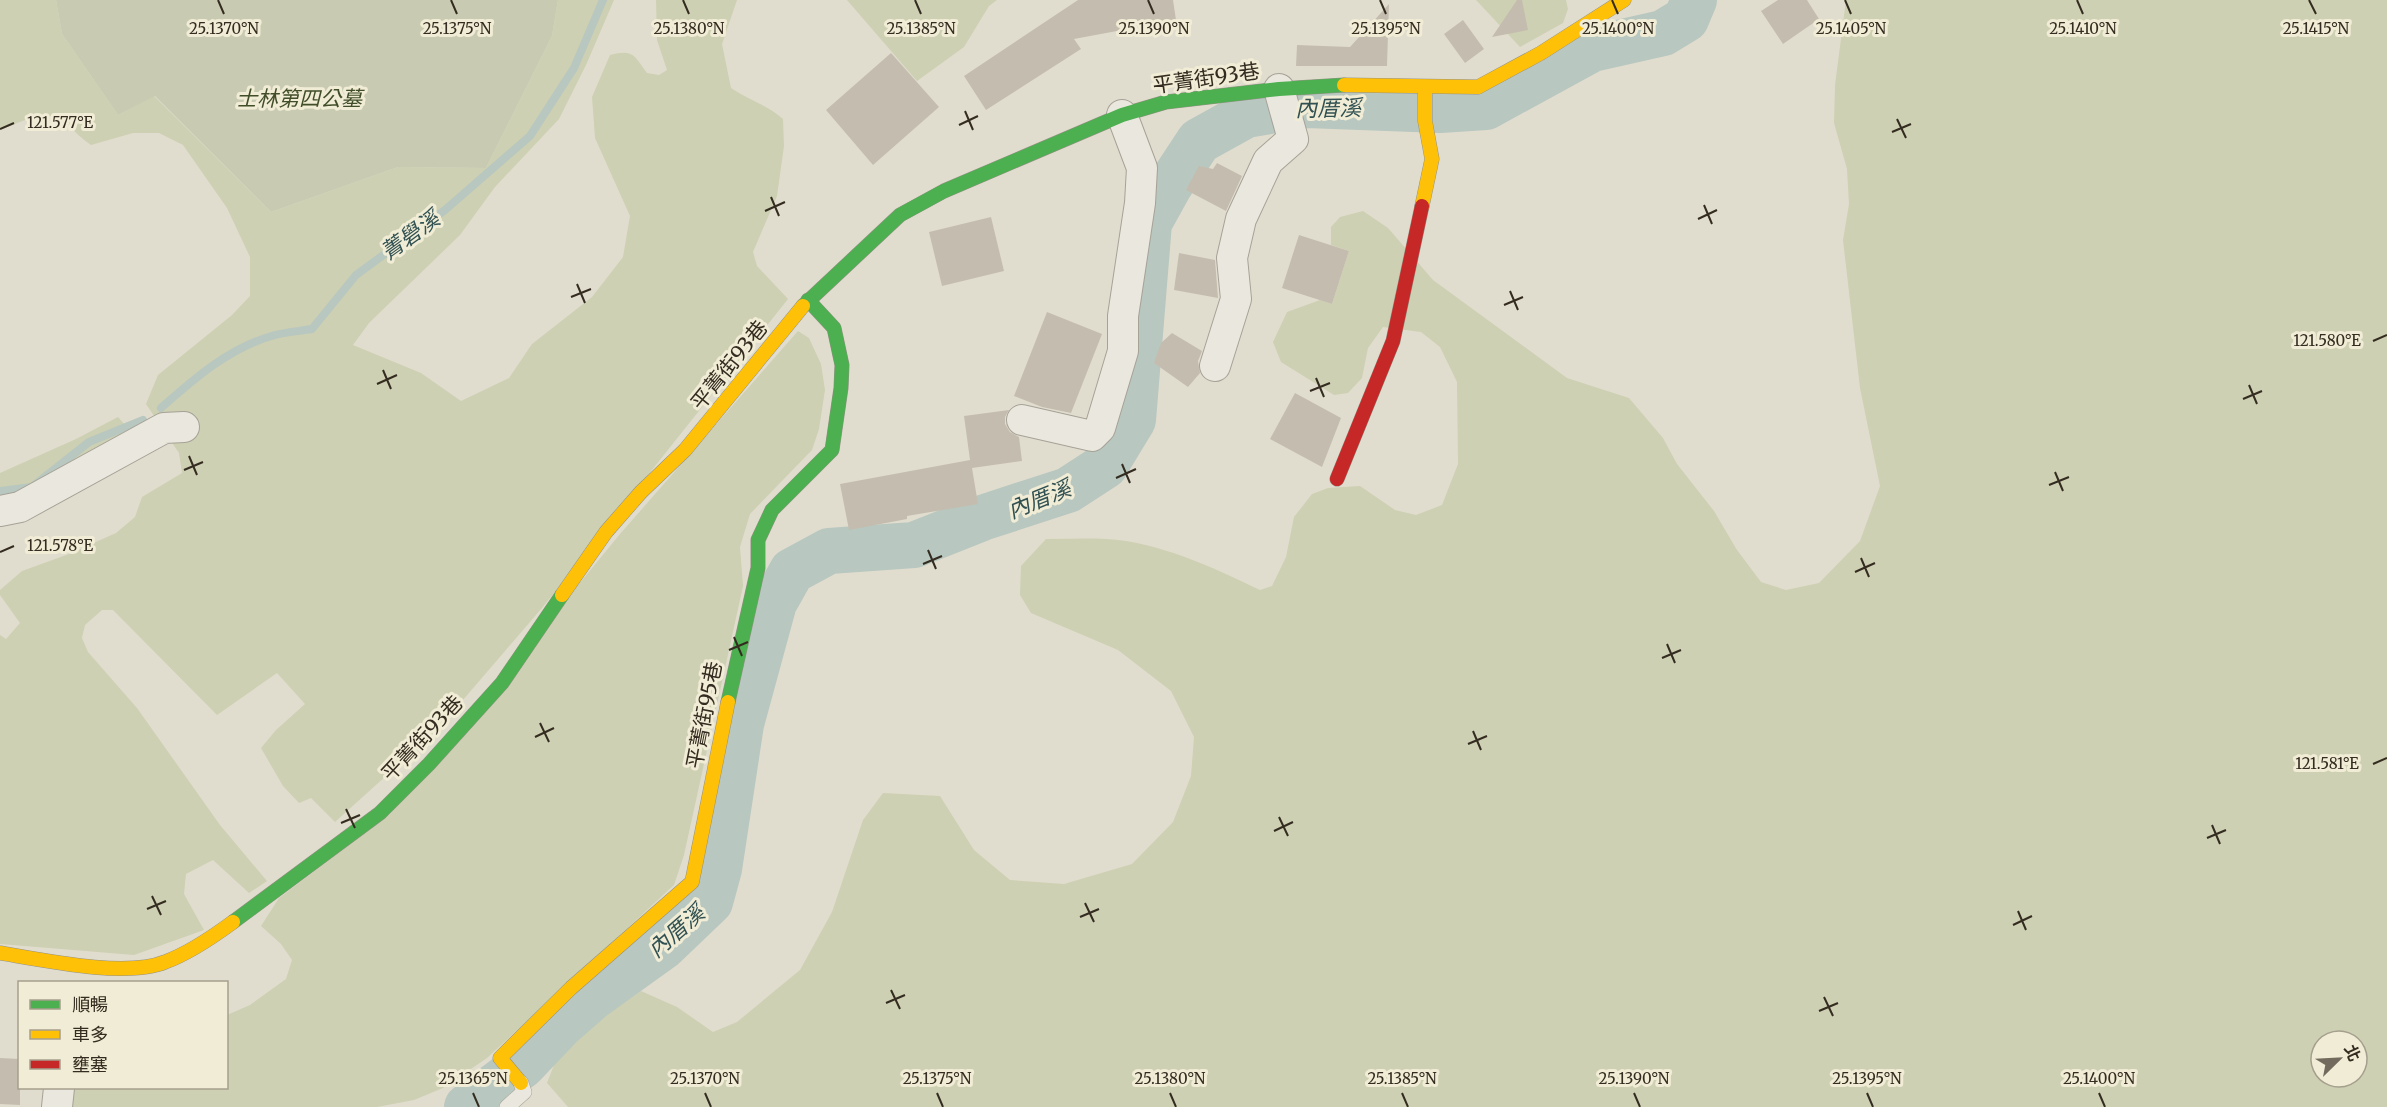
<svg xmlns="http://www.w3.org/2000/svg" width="2387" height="1107" font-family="Merriweather,'Noto Sans TC',serif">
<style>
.green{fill:#cdd0b2;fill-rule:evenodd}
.cemetery{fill:#c8cbb1}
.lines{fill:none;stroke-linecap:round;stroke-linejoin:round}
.stream{stroke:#b8c7bf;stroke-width:8}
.river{stroke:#b8c7bf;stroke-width:46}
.building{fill:#c4bdaf}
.lane-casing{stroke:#a6a297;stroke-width:16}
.street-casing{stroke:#a6a297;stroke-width:32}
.fast-casing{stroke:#969286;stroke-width:15}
.slow-casing{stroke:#969286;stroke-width:15}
.jam-casing{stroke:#969286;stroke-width:15}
.lane{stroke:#eae7de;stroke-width:15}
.street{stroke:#eae7de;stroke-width:30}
.fast{stroke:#4caf50;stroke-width:14}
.slow{stroke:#ffc107;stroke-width:14}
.jam{stroke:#c62828;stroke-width:14}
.ticks{fill:none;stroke:#342c20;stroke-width:2}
.labels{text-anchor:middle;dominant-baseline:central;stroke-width:6;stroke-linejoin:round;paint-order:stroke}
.street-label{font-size:21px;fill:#342c20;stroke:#f1ecd5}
.park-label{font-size:21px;font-style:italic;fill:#414e29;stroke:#f1ecd5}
.water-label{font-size:22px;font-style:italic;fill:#315152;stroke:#f1ecd5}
.ticks-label{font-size:15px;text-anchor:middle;fill:#342c20;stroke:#f1ecd5;stroke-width:6;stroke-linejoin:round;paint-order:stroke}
</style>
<rect width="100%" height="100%" fill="#e1ddce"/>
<!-- green -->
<g class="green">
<path d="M0 0H56L62 34 118 115 154 96 271 212 398 167 486 168 552 36 558 0H614L586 65 559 119 495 187 460 235 369 323 353 345 421 373 461 401 509 378 532 344 592 297 623 257 630 216 595 138 592 97 610 55C633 49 634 55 647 73L659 75 667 70 657 40 656 0H737L722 44 731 88C748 100 768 105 783 119L784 146 777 196 753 252 757 266 788 299 542 608 438 729 335 822 311 798 299 803 283 786 261 748 276 730 305 704 277 673 217 715 113 610H102L85 625 82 638 88 652 137 708 220 825 267 881 249 893 213 860 186 874 184 894 204 930 134 955 0 944V635L6 639 20 623 0 595V590L22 571 69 554 116 533 135 517 142 497 182 473 179 453 146 404 158 375 232 315 250 296V257L227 208 183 145 159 133H133L91 145C80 138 74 130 65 122 47 107 19 123 0 130Z"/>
<path d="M847 0H997L989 6 964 47 917 81Z"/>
<path d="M1476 0H1566L1568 9 1563 23 1520 47Z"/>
<path d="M1846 0H2387V1107H568L547 1083 559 1052 590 1025 641 991 677 1007 713 1032 737 1022 800 970 832 912 863 820 883 793 940 796 974 850 1010 880 1064 884 1132 864 1173 822 1191 776 1194 737 1171 691 1118 650 1031 613 1020 595 1021 566 1046 539C1066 539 1086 538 1106 539 1159 542 1212 567 1260 590L1272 586 1286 557 1294 517 1312 494 1328 488 1360 486 1395 510 1416 515 1442 505 1458 464 1457 382 1440 347 1421 332 1383 327 1368 348 1362 378 1348 393 1334 395 1281 362 1273 342 1287 312 1320 300 1332 304 1349 251 1331 245V227L1340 217 1363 211 1388 228 1433 280 1567 378 1629 398 1663 438 1677 464 1714 511 1737 550 1761 582 1786 590 1819 583 1860 541 1880 486 1860 388 1843 240 1849 204 1847 169 1834 123 1835 85ZM2321 1041H2357V1077H2321Z"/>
<path d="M798 331 809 338 821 364 825 390 819 429 812 450 750 514 740 547 743 586 684 855 674 885 487 1058 443 1088 414 1100 377 1107H45L62 1088H226L227 1015 250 1005 286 979 292 960 281 944 261 926 279 898 390 814 620 534Z"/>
<path d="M118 417 133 434 0 514V473L76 439Z"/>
</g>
<!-- cemetery -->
<path class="cemetery" d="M56 0H558L552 36 486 168 398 167 271 212 155 96 118 115 62 34Z"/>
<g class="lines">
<!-- stream -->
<g class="stream">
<path d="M161 408C195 378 230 347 275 335 287 332 300 331 312 329L356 275 445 210 530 136 574 68 603 0"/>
<path d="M0 491 32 487 89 442 143 420"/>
</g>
<!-- river -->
<path class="river" d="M467 1107 523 1065 561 1025 593 997 664 946 710 902 719 869 741 724 774 603 792 571 829 551 914 545 982 518 1068 490 1105 466 1133 420 1149 223 1170 185 1199 141 1246 115 1307 105 1440 110 1486 107 1592 49 1663 33 1686 19 1694 0"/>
</g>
<!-- building -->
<g class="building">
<path d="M1078 0H1173L1176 20 1074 39 1081 49 986 110 964 76Z"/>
<path d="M1517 0H1522L1528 30 1492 37Z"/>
<path d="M1778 0H1807L1819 19 1783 44 1761 11Z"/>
<path d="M1389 4 1387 66H1296L1297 45 1350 47Z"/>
<path d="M1463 20 1484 49 1465 63 1444 34Z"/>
<path d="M891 53 939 107 873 165 826 110Z"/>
<path d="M1217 163 1242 176 1226 211 1186 190 1199 166 1213 169Z"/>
<path d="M991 217 1004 271 942 286 929 232Z"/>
<path d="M1299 235 1349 251 1332 304 1282 288Z"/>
<path d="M1179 253 1215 260 1218 298 1174 290Z"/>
<path d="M1047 312 1102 334 1071 413 1042 407 1014 396Z"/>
<path d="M1172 333 1202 351 1198 361 1200 373 1188 387 1154 363 1161 343Z"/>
<path d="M1295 393 1341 418 1322 467 1270 439Z"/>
<path d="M1009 410 1005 417V424L1010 432 1019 437 1022 461 972 468 978 504 907 516V519L849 530 840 484 970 460 964 416Z"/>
<path d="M0 1058 20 1059V1105L0 1104Z"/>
</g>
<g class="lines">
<defs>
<path id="lane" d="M507 1107 524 1092 521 1083"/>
<g id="street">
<path d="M1215 366 1236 299 1232 258 1241 219 1268 161 1293 139 1279 89"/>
<path d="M1022 420 1092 436 1100 428 1123 351V316L1140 203 1142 168 1122 115"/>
<path d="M0 511 20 507 164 428 184 427"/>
<path d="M57 1107 59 1088"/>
</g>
<g id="fast">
<path d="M803 306 900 215 944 191 1122 115 1166 102 1279 89 1344 85"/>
<path d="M728 702 758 568V540L772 510 832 450 841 388 842 365 834 328 808 300"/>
<path d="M233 922 380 813 429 764 502 683 562 595"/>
</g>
<g id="slow">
<path d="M1344 85 1478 87 1541 53 1624 0"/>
<path d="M1422 206 1432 159 1425 121V87"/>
<path d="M562 595 606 532 641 492 685 450 803 306"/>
<path d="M0 953C42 960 126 978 165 962 187 954 214 936 233 922"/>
<path d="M521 1083 500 1058 571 988 692 882 728 702"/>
</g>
<path id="jam" d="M1337 479 1393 341 1422 206"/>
</defs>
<!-- lane casing -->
<use href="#lane" class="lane-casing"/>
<!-- street casing -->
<use href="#street" class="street-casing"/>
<!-- fast casing -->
<use href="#fast" class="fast-casing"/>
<!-- slow casing -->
<use href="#slow" class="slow-casing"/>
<!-- jam casing -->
<use href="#jam" class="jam-casing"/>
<!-- lane -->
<use href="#lane" class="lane"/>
<!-- street -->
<use href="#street" class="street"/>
<!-- fast -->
<use href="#fast" class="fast"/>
<!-- slow -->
<use href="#slow" class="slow"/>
<!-- jam -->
<use href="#jam" class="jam"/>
</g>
<!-- ticks -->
<path class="ticks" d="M218 0 224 14M451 0 457 14M683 0 689 14M915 0 921 14M1148 0 1154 14M1380 0 1386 14M1612 0 1618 14M1845 0 1851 14M2077 0 2083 14M2309 0 2316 14M965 111 973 130M1897 119 1906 138M959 125 978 116M0 129 14 123M1892 132 1911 124M771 197 779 216M1704 205 1712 224M765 211 785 202M1698 219 1717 210M577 284 585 303M1510 291 1518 310M571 297 591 289M1504 305 1523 297M2373 341 2387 335M383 370 391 389M1316 378 1324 397M377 384 397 375M2249 385 2257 404M1310 391 1330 383M2243 399 2262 391M189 456 197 475M1122 464 1130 483M184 470 203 462M2055 472 2063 491M1116 478 1136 469M2049 485 2069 477M928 550 936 569M0 552 14 546M1861 558 1869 577M923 564 942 556M1855 572 1875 563M734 637 742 656M1667 644 1675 663M729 650 748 642M1662 658 1681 650M540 723 549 742M1473 731 1481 750M535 737 554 728M1468 744 1487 736M2373 764 2387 758M346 809 355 828M1279 817 1288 836M341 823 360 815M2212 825 2220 844M1274 831 1293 822M2207 838 2226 830M152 896 161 915M1085 903 1094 922M147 909 166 901M2018 911 2026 930M1080 917 1099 909M2013 925 2032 916M891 990 900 1009M1824 997 1833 1016M886 1003 905 995M1819 1011 1838 1003M473 1093 479 1107M705 1093 711 1107M937 1093 943 1107M1170 1093 1176 1107M1402 1093 1408 1107M1634 1093 1640 1107M1867 1093 1873 1107M2099 1093 2105 1107"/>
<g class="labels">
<!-- street labels -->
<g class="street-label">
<text transform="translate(1206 78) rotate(-8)">平菁街93巷</text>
<text transform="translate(729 365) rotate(-51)">平菁街93巷</text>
<text transform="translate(704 715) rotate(-79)">平菁街95巷</text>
<text transform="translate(422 738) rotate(-47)">平菁街93巷</text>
</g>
<!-- park labels -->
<g class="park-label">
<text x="299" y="98">士林第四公墓</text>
</g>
<!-- water labels -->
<g class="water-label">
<text transform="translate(1328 108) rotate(-1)">內厝溪</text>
<text transform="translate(410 235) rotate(-36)">菁礐溪</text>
<text transform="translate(1039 499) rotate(-22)">內厝溪</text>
<text transform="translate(676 931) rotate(-41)">內厝溪</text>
</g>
</g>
<g class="ticks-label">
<text x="457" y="34">25.1375°N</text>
<text x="689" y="34">25.1380°N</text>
<text x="1618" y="34">25.1400°N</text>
<text x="1851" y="34">25.1405°N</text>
<text x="2083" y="34">25.1410°N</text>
<text x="224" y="34">25.1370°N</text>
<text x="921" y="34">25.1385°N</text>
<text x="1154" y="34">25.1390°N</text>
<text x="1386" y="34">25.1395°N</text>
<text x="2316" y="34">25.1415°N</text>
<text x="60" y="128">121.577°E</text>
<text x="2327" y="346">121.580°E</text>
<text x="60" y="551">121.578°E</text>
<text x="2327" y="769">121.581°E</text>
<text x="473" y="1084">25.1365°N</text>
<text x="705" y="1084">25.1370°N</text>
<text x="937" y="1084">25.1375°N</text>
<text x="1170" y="1084">25.1380°N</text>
<text x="1402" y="1084">25.1385°N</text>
<text x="1634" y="1084">25.1390°N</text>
<text x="1867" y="1084">25.1395°N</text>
<text x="2099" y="1084">25.1400°N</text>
</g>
<!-- legend -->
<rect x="18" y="981" width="210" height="108" fill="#f1ecd5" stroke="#a59f8d" stroke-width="1.5"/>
<rect x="30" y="1000" width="30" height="9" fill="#4caf50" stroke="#a59f8d" stroke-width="1.5"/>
<text x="72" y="1011" font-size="18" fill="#342c20">順暢</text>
<rect x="30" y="1030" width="30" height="9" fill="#ffc107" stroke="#a59f8d" stroke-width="1.5"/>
<text x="72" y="1041" font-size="18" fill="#342c20">車多</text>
<rect x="30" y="1060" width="30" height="9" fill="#c62828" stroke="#a59f8d" stroke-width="1.5"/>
<text x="72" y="1071" font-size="18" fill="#342c20">壅塞</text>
<!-- north arrow -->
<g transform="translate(2339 1059) rotate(66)"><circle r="28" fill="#f1ecd5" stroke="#a59f8d" stroke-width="1.5"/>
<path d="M0-4.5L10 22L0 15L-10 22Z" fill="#716a5d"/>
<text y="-9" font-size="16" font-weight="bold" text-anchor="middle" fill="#342c20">北</text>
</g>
</svg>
